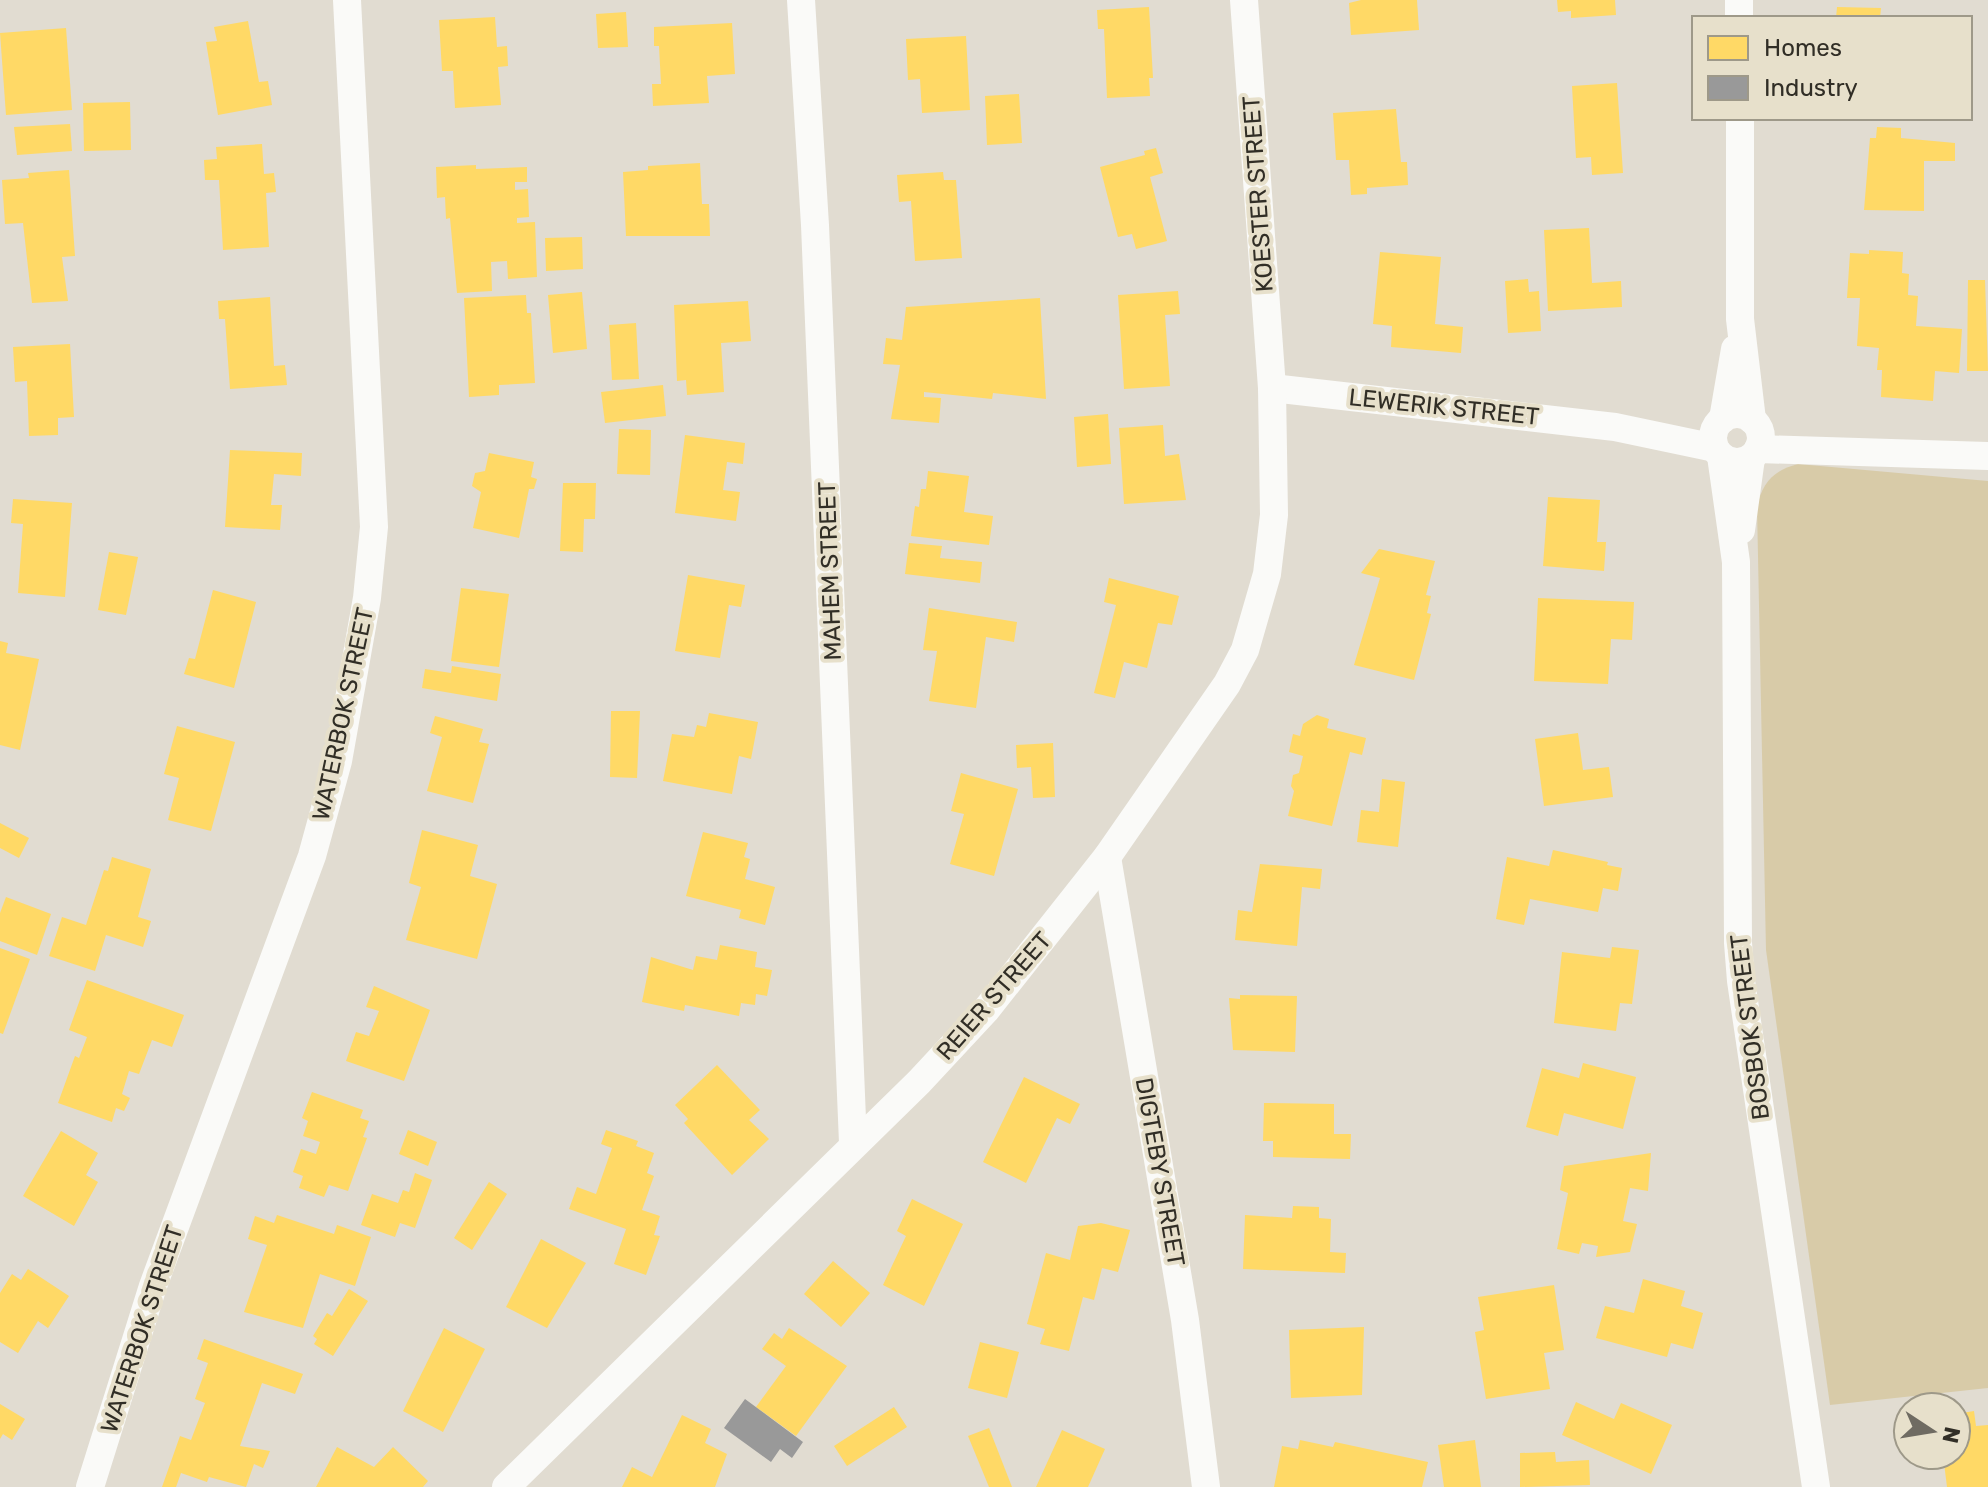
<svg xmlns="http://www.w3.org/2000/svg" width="1988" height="1487" font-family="Rubik,sans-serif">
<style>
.green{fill:#d8cba8}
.homes{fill:#ffd966}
.industry{fill:#999}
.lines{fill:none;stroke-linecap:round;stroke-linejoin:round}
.street{stroke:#fafaf8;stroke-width:28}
.labels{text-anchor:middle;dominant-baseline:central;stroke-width:8;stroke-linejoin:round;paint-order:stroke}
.street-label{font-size:24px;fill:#312e26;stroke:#e7e0cb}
</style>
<rect width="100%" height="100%" fill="#e1dcd1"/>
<!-- green -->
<path class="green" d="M1798 464 1988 481V1388L1830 1405 1766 950 1757 507C1762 483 1774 470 1798 464Z"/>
<!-- homes -->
<g class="homes">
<path d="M1361 0H1417L1419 30 1351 35 1349 3Z"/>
<path d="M1557 0H1615L1616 15 1571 18V11L1558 12Z"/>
<path d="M1149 7 1153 78H1149L1150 96 1107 98 1104 29H1098L1097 10Z"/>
<path d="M1837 7 1881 8 1880 18H1836Z"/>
<path d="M626 12 628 47 598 48 596 14Z"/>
<path d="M495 17 497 47 507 46 508 66 498 67 501 105 455 108 453 71H442L439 20Z"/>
<path d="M248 21 259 82 268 81 272 105 218 115 206 42 217 41 214 27Z"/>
<path d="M732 23 735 74 707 76 709 103 653 106 652 84H661L659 46H654V27Z"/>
<path d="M66 28 72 110 6 115 0 33Z"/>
<path d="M966 36 970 110 922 113 920 79 908 80 906 39Z"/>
<path d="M1617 83 1623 173 1592 175 1591 157 1576 158 1572 86Z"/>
<path d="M1019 94 1022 143 987 145 985 96Z"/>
<path d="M130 102 131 150 84 151 83 103Z"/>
<path d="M1396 109 1401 162H1407L1408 185 1367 188V194L1351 195 1349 160H1336L1333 113Z"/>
<path d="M70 124 72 151 17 155 14 127Z"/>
<path d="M1877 127 1901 128V138L1955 143V161H1924V211L1864 210 1870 138H1876Z"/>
<path d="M262 144 264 174 274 173 276 192 266 193 269 247 223 250 219 180H205L204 160 217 159 216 147Z"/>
<path d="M1156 148 1163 173 1150 177 1167 241 1136 249 1132 234 1118 237 1100 167 1145 155 1144 151Z"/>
<path d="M700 163 702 204H709L710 236H626L623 172 648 170V166Z"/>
<path d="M476 165V169L527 167V182H515V190L528 189 529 217 517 218V223L535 222 537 277 508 279 507 261 491 262 492 291 457 293 450 218 446 219 445 197 437 198 436 167Z"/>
<path d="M69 170 75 256 62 257 68 301 32 303 23 223 5 224 2 180 29 178 28 173Z"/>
<path d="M943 172 944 180H956L962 258 915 261 911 201 899 202 897 175Z"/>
<path d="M1589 228 1592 283 1621 281 1622 307 1548 311 1544 230Z"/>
<path d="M582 237 583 269 546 271 545 238Z"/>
<path d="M1869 250 1903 252 1902 273 1909 274 1908 295 1918 296 1916 326 1962 329 1959 373 1935 371 1933 401 1881 397 1882 370H1877L1879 348 1857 346 1860 298H1847L1850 253 1869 254Z"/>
<path d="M1380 252 1441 257 1435 324 1463 327 1461 353 1391 347 1392 326 1373 324Z"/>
<path d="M1528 279 1529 292 1539 291 1541 331 1508 333 1505 281Z"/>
<path d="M1968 280H1985L1988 371H1967Z"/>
<path d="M1178 291 1180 314 1165 315 1170 386 1124 389 1118 295Z"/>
<path d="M582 292 587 349 553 353 548 295Z"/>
<path d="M526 295 527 313H531L535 383 499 385V395L469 397 464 298Z"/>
<path d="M270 297 274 366 285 365 287 385 230 389 225 319H219L218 301Z"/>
<path d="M1040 298 1046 399 993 393 992 399 924 392V397L941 398 939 423 891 419 900 365 883 364 886 338 902 340 906 307Z"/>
<path d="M748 301 751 341 721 343 724 392 687 395 686 380 677 381 674 305Z"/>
<path d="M636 323 639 379 612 380 609 325Z"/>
<path d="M70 344 74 417 58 418V435L29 436 27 381 15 382 13 347Z"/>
<path d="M663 385 666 416 605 423 601 392Z"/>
<path d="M1108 414 1111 464 1077 467 1074 417Z"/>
<path d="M1163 425 1165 456 1179 454 1186 500 1124 504 1119 428Z"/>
<path d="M619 429 651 430 650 475 617 474Z"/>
<path d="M685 435 745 443 743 464 727 462 723 490 740 492 736 521 675 513Z"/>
<path d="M230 450 302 453 301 476 274 474 271 505H282L280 530 225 527Z"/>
<path d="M489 453 534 462 531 477 537 479 534 489H529L519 538 473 528 481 492 472 486 475 473 485 471Z"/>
<path d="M928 471 969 476 964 512 993 516 989 545 911 536 915 506 919 507 921 489H926Z"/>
<path d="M563 483H596L595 519H584L583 552 560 551Z"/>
<path d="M1548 497 1600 500 1597 542H1606L1604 571 1543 566Z"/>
<path d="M13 499 72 503 65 597 18 593 23 524 11 523Z"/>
<path d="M909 543 942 546 940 558 982 562 980 583 905 574Z"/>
<path d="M1379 549 1435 561 1426 595 1431 596 1427 613 1431 614 1414 680 1354 665 1380 578 1361 573Z"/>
<path d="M109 552 138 557 126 615 98 610Z"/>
<path d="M688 575 745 585 741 607 729 605 720 658 675 651Z"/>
<path d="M1109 578 1179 596 1172 625 1158 623 1147 668 1124 662 1115 698 1094 693 1116 605 1104 602Z"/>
<path d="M461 588 509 594 499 667 451 661Z"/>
<path d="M213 590 256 602 234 688 184 674 189 658 195 659Z"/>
<path d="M1538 598 1634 602 1632 640 1611 639 1608 684 1534 681Z"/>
<path d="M929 608 1017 622 1014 642 986 637 976 708 929 701 937 651 923 650Z"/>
<path d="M0 641 8 643 6 653 39 659 20 750 0 745Z"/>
<path d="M452 666 501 674 497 701 422 688 425 669 451 673Z"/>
<path d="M611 711H640L637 778 610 777Z"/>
<path d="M709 713 758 722 751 759 739 756 732 794 663 781 672 734 694 737 697 725 706 727Z"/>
<path d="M1317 715 1329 719 1327 728 1366 738 1362 755 1350 752 1332 826 1288 816 1294 791 1291 786 1293 775 1299 773 1303 756 1289 752 1293 734 1300 736 1303 724Z"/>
<path d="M435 716 483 729 479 742 489 744 473 803 427 791 442 737 430 733Z"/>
<path d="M177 726 235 742 211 831 168 820 179 778 164 774Z"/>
<path d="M1578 733 1583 770 1609 767 1613 797 1544 806 1535 739Z"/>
<path d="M1053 743 1055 797 1033 798 1031 767 1017 768 1016 745Z"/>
<path d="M961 773 1018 789 994 876 950 864 964 814 951 811Z"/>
<path d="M1382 779 1405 782 1398 847 1357 842 1361 810 1379 812Z"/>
<path d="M0 823 29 838 19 858 0 848Z"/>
<path d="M422 830 478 845 470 876 497 884 477 959 406 940 421 887 409 883Z"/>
<path d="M703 832 748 843 744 857 750 859 745 879 775 887 765 925 739 918 741 910 686 896Z"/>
<path d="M1553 850 1608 862 1607 865 1622 868 1618 891 1603 888 1598 912 1530 899 1524 925 1496 919 1507 857 1549 866Z"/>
<path d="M112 857 151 869 138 917 151 921 143 947 106 935 95 971 49 956 62 917 86 925 104 870 108 871Z"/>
<path d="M1260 864 1322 869 1320 889 1302 887 1297 946 1235 940 1238 910 1252 912Z"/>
<path d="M6 897 51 914 37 955 0 941V913Z"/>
<path d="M720 945 757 952 755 967 772 970 767 996 756 994 755 1005 741 1003 739 1016 685 1005 684 1011 642 1002 651 957 693 970 696 956 717 960Z"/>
<path d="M1612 947 1639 950 1632 1004 1620 1003 1616 1031 1554 1023 1562 952 1610 958Z"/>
<path d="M0 948 30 959 3 1034 0 1033Z"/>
<path d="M87 980 184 1015 172 1047 152 1040 139 1074 129 1071 122 1094 130 1098 124 1111 116 1108 112 1122 58 1103 75 1056 79 1058 87 1037 69 1030Z"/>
<path d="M374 986 430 1010 404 1081 346 1061 356 1032 369 1036 379 1011 366 1007Z"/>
<path d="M1240 995 1297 996 1295 1052 1233 1050 1229 998 1240 999Z"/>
<path d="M1583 1063 1636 1077 1623 1129 1564 1113 1558 1136 1526 1127 1542 1068 1579 1078Z"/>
<path d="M717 1065 760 1110 749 1120 769 1139 732 1175 684 1123 688 1119 675 1105Z"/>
<path d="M1024 1077 1080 1104 1070 1124 1057 1118 1026 1183 983 1162Z"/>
<path d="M312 1092 363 1110 360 1118 369 1121 363 1137 367 1138 348 1191 329 1185 324 1197 299 1188 303 1176 293 1172 301 1149 316 1154 320 1142 303 1136 308 1121 302 1118Z"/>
<path d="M1264 1103 1334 1104V1134H1351L1350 1159 1273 1157V1141H1263Z"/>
<path d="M408 1130 437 1142 428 1166 399 1154Z"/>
<path d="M606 1130 638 1141 636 1146 654 1153 647 1173 654 1176 642 1210 660 1216 654 1235 660 1236 646 1275 614 1264 626 1229 569 1209 577 1187 596 1194 612 1148 601 1144Z"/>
<path d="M61 1131 98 1153 86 1175 98 1182 74 1226 23 1196Z"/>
<path d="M1651 1153 1648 1191 1630 1188 1623 1221 1637 1224 1630 1252 1596 1257 1598 1246 1582 1243 1579 1254 1557 1249 1568 1193 1560 1190 1564 1166Z"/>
<path d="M415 1173 432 1180 415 1228 400 1223 395 1237 361 1225 372 1194 398 1203 403 1190 409 1192Z"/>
<path d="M489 1182 507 1194 472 1250 454 1238Z"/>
<path d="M912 1199 963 1224 924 1306 883 1285 906 1236 897 1231Z"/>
<path d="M1293 1206 1319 1207V1218L1331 1219 1330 1252 1346 1253 1345 1273 1243 1269 1245 1215 1292 1218Z"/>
<path d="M277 1215 334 1234 337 1225 371 1237 355 1286 320 1274 303 1328 244 1312 267 1245 248 1239 255 1216 274 1223Z"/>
<path d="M1101 1223 1130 1230 1118 1272 1102 1268 1094 1300 1083 1297 1069 1351 1040 1344 1045 1329 1027 1324 1046 1253 1070 1260 1078 1226Z"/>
<path d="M541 1239 586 1263 547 1328 506 1307Z"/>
<path d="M833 1261 870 1293 841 1327 804 1294Z"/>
<path d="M28 1269 69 1296 48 1328 38 1321 18 1353 0 1342V1293L12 1274 21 1280Z"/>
<path d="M1643 1279 1685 1291 1681 1306 1703 1313 1693 1349 1671 1343 1667 1357 1596 1338 1605 1306 1634 1313Z"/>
<path d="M1554 1285 1564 1350 1544 1353 1550 1389 1486 1399 1475 1332 1484 1330 1478 1297Z"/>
<path d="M349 1289 368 1301 333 1356 314 1344 317 1339 313 1336 327 1313 332 1316Z"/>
<path d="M1364 1327 1362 1395 1291 1398 1289 1330Z"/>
<path d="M444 1328 485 1349 443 1432 403 1411Z"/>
<path d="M789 1328 847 1366 796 1436 756 1407 786 1366 762 1349 774 1333 782 1339Z"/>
<path d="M204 1339 303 1374 295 1394 262 1383 240 1446 270 1451 263 1468 254 1464 246 1487 209 1477 207 1482 181 1473 176 1487H162L180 1436 191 1440 205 1403 195 1399 208 1363 197 1359Z"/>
<path d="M980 1342 1019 1352 1007 1398 968 1388Z"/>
<path d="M1576 1402 1614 1419 1621 1403 1672 1425 1651 1474 1562 1435Z"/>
<path d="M0 1404 25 1419 12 1440 3 1434 0 1439Z"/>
<path d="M894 1407 907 1427 847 1466 834 1446Z"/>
<path d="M1974 1411 1976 1426 1988 1425V1487H1947L1943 1455H1956V1414Z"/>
<path d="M682 1415 711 1429 705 1443 727 1454 715 1487H622L632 1467 652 1477Z"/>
<path d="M989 1428 1012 1487H989L968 1436Z"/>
<path d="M1062 1430 1105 1449 1088 1487H1036Z"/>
<path d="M1300 1440 1333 1447 1335 1442 1428 1462 1422 1487H1274L1282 1446 1298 1449Z"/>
<path d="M1475 1440 1481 1487H1444L1438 1445Z"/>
<path d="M337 1447 374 1467 393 1447 428 1481 423 1487H316Z"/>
<path d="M1555 1452 1556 1462 1589 1460 1590 1485 1520 1487V1453Z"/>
</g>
<!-- industry -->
<path class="industry" d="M745 1399 803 1442 792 1458 780 1449 771 1462 724 1428Z"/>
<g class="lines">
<!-- street -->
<g class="street">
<path d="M801 0 815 225 853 1143"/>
<path d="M1739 0V18"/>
<path d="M1740 118V319L1752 420"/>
<path d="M1272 388 1615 427 1715 448"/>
<circle cx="1737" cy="438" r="24"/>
<path d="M1723 419 1735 349"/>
<path d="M1758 449 1988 456"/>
<path d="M1721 456 1736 562 1738 943 1741 981 1816 1487"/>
<path d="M1741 530 1751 458"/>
<path d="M1107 857 1185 1320 1206 1487"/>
<path d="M90 1487 153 1286 312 856 338 761 367 598 374 527 347 0"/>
<path d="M506 1487 919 1082 986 1010 1107 857 1227 684 1245 650 1267 574 1274 515 1272 388 1244 0"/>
</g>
</g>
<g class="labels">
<!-- street labels -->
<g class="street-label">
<text transform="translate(1258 194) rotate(-94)">KOESTER STREET</text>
<text transform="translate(1444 407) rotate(6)">LEWERIK STREET</text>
<text transform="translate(830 571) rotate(-92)">MAHEM STREET</text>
<text transform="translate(343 714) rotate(-78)">WATERBOK STREET</text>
<text transform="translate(994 996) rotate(-49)">REIER STREET</text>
<text transform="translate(1750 1027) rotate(-97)">BOSBOK STREET</text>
<text transform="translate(1160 1172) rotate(80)">DIGTEBY STREET</text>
<text transform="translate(142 1329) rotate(-72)">WATERBOK STREET</text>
</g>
</g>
<!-- legend -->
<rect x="1692" y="16" width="280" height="104" fill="#e7e0cb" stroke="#9e9989" stroke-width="2"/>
<rect x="1708" y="36" width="40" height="24" fill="#ffd966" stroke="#9e9989" stroke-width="2"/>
<text x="1764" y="56" font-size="24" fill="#312e26">Homes</text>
<rect x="1708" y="76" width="40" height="24" fill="#999999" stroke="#9e9989" stroke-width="2"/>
<text x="1764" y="96" font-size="24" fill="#312e26">Industry</text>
<!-- north arrow -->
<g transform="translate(1932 1431) rotate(102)"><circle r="38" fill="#e7e0cb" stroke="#9e9989" stroke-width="2"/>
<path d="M0-6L14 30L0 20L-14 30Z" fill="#6f6b62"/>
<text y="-12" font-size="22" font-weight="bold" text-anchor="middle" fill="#312e26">N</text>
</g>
</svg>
